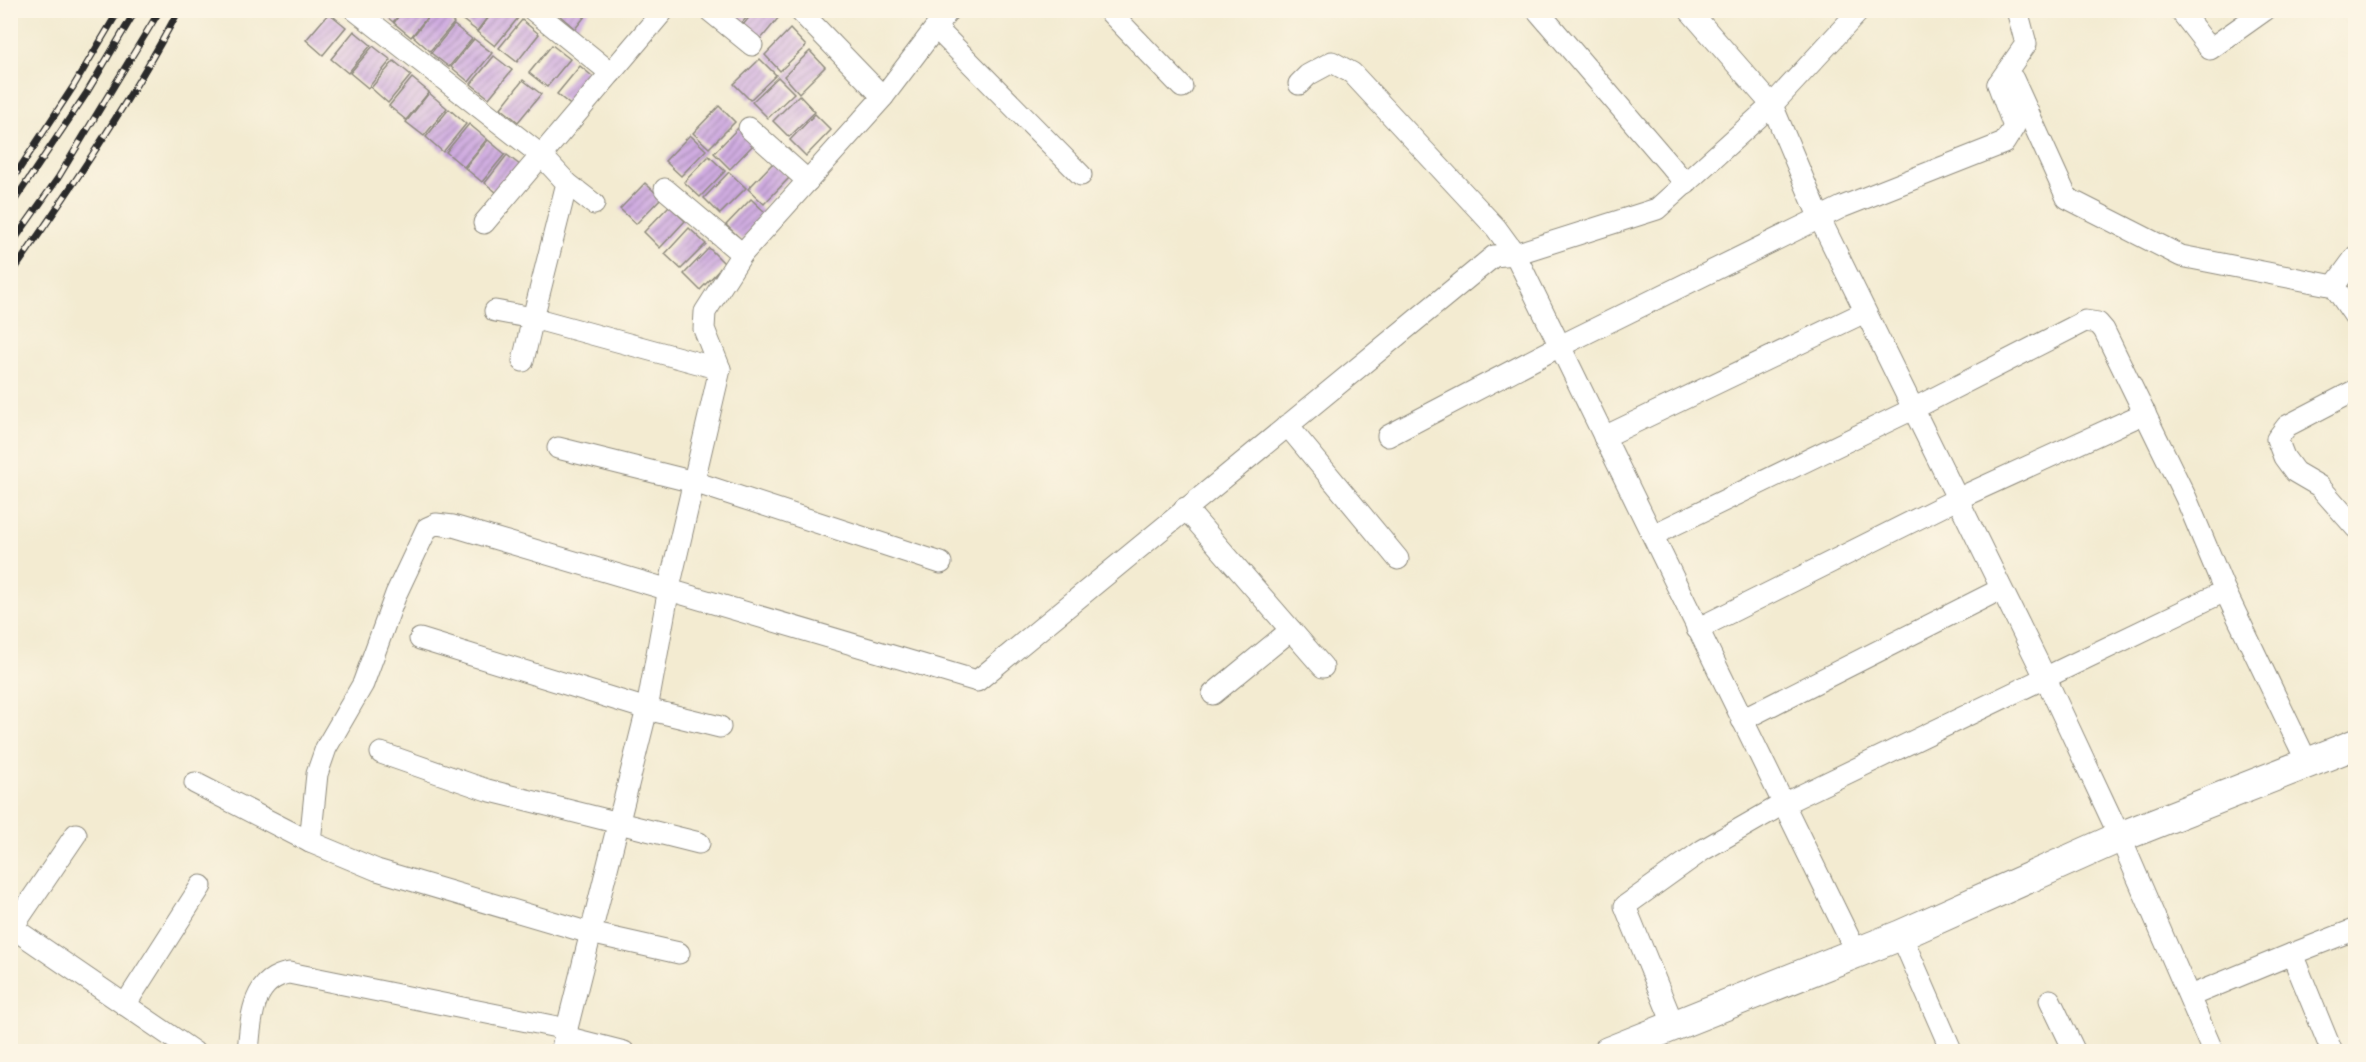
<svg xmlns="http://www.w3.org/2000/svg" width="2366" height="1062" font-family="'Shantell Sans',sans-serif">
<style>
.building{fill:url(#building-hatch)}
.lines{fill:none;stroke-linecap:round;stroke-linejoin:round}
.street-casing{stroke:#8f8b7e;stroke-width:23}
.secondary-casing{stroke:#8f8b7e;stroke-width:32}
.street{stroke:#fff;stroke-width:21}
.secondary{stroke:#fff;stroke-width:30}
.rail-casing{stroke:#2b2b2b;stroke-width:7}
.rail{stroke:#fcf5e5;stroke-width:4.5;stroke-dasharray:14;stroke-linecap:butt}
</style>
<defs>
<pattern id="building-hatch" width="6" height="6" patternUnits="userSpaceOnUse" patternTransform="scale(1.5)"><rect width="6" height="6" fill="#cface0"/><path d="M-1 1l2-2M0 6l6-6M5 7l2-2" fill="none" stroke="#a88cb6"/></pattern>
</defs>
<rect width="100%" height="100%" fill="#fcf5e5"/>
<filter id="ink" filterUnits="userSpaceOnUse"><feTurbulence type="fractalNoise" baseFrequency=".0167" numOctaves="2"/><feDisplacementMap in="SourceGraphic" scale="12" xChannelSelector="R" yChannelSelector="G"/><feConvolveMatrix kernelMatrix="1 2 1 2 8 2 1 2 1" color-interpolation-filters="sRGB"/></filter>
<filter id="wash" filterUnits="userSpaceOnUse"><feTurbulence type="fractalNoise" baseFrequency=".008" numOctaves="4" result="noise"/><feDisplacementMap in="SourceGraphic" scale="24" xChannelSelector="R" yChannelSelector="G"/><feGaussianBlur stdDeviation="1.35" result="paint"/><feColorMatrix in="noise" values="0 0 0 0 0 0 0 0 0 0 0 0 0 0 0 0 0 1.4 0 .05"/><feComposite in="paint" operator="in"/></filter>
<g filter="url(#wash)">
<rect width="100%" height="100%" fill="#f3ebd1"/>
<g id="blocks">
<!-- building -->
<g class="building">
<path d="M379 10H433L411 37 394 23 399 15 393 22Z"/>
<path d="M434 10H439L454 23 430 51 413 36Z"/>
<path d="M464 10H493L477 31 459 17Z"/>
<path d="M495 10H508L518 18 495 46 477 32Z"/>
<path d="M561 10H590L575 29 558 14Z"/>
<path d="M725 10H753L741 24Z"/>
<path d="M755 10 784 11 761 39 743 25Z"/>
<path d="M329 13 346 27 323 55 306 40Z"/>
<path d="M522 20 539 34 517 62 499 48Z"/>
<path d="M454 25 472 39 449 67 431 53Z"/>
<path d="M790 29 806 46 780 71 765 55Z"/>
<path d="M354 31 371 45 348 73 331 59Z"/>
<path d="M474 39 492 53 469 82 451 67Z"/>
<path d="M552 45 570 59 547 87 529 73Z"/>
<path d="M373 46 391 60 368 88 350 73Z"/>
<path d="M810 51 825 67 799 93 784 76Z"/>
<path d="M494 56 512 70 489 98 471 84Z"/>
<path d="M760 59 776 75 750 100 734 84Z"/>
<path d="M394 61 411 75 388 103 371 88Z"/>
<path d="M580 66 597 80 574 108 557 94Z"/>
<path d="M778 77 794 93 768 118 752 102Z"/>
<path d="M412 78 429 92 406 120 389 106Z"/>
<path d="M523 80 541 94 518 122 501 108Z"/>
<path d="M429 93 447 108 424 136 406 122Z"/>
<path d="M799 95 815 112 789 137 773 121Z"/>
<path d="M719 106 735 122 709 148 693 133Z"/>
<path d="M449 109 466 124 443 152 426 137Z"/>
<path d="M815 114 831 130 806 156 790 140Z"/>
<path d="M469 124 487 139 464 167 446 152Z"/>
<path d="M739 127 755 143 730 169 714 153Z"/>
<path d="M690 135 706 150 681 176 665 161Z"/>
<path d="M488 140 505 154 482 182 465 168Z"/>
<path d="M507 155 525 169 502 197 485 183Z"/>
<path d="M709 156 725 171 700 197 684 182Z"/>
<path d="M773 163 789 178 764 204 748 189Z"/>
<path d="M729 172 746 188 720 214 704 198Z"/>
<path d="M645 183 661 198 636 224 620 209Z"/>
<path d="M751 199 767 214 742 240 726 225Z"/>
<path d="M669 206 685 221 660 248 644 232Z"/>
<path d="M689 228 706 244 681 269 665 254Z"/>
<path d="M709 248 725 264 700 290 684 274Z"/>
</g>
</g>
</g>
<g filter="url(#ink)">
<use href="#blocks" fill-opacity="0" stroke="#8f8b7e" stroke-width="1.5"/>
<g class="lines">
<defs>
<g id="street">
<path d="M355 10 542 156 567 183 533 318 720 369"/>
<path d="M533 10 611 73"/>
<path d="M709 10 752 45"/>
<path d="M799 10 883 97"/>
<path d="M1108 10 1182 87"/>
<path d="M1537 10 1686 184"/>
<path d="M1689 10 1772 105 1820 219 2046 679 2120 837 2213 1052"/>
<path d="M2180 10 2210 49 2265 10"/>
<path d="M936 28 1081 175"/>
<path d="M1299 84 1308 75 1332 62 1352 73 1496 228 1515 254 1856 952"/>
<path d="M1998 84 2013 79 2067 198 2181 256 2334 286 2356 318"/>
<path d="M749 128 808 181"/>
<path d="M567 183 594 204"/>
<path d="M665 189 742 254"/>
<path d="M484 223 664 10"/>
<path d="M2334 286 2356 256"/>
<path d="M495 311 533 318 523 361"/>
<path d="M2356 390 2287 426 2277 439 2284 457 2295 472 2319 486 2356 528"/>
<path d="M1287 425 1398 559"/>
<path d="M1388 436 1558 347 1842 207 2004 143 2014 127 1998 84 2026 44 2017 10"/>
<path d="M1604 437 1865 312"/>
<path d="M558 448 694 482 941 563"/>
<path d="M1185 508 1323 667"/>
<path d="M1653 535 1913 409 2085 321 2098 323 2104 330 2186 498 2225 591 2308 764"/>
<path d="M1697 629 1957 499 2145 413"/>
<path d="M420 639 647 709 720 727"/>
<path d="M1213 694 1291 630"/>
<path d="M1742 720 2001 589"/>
<path d="M381 753 487 790 699 843"/>
<path d="M195 783 310 842 377 870 590 933 679 953"/>
<path d="M310 842 317 774 326 748 363 684 396 594 427 528 436 524 453 526 977 681 1494 256 1515 254 1657 209 1772 105 1860 10"/>
<path d="M10 926 194 1052"/>
<path d="M10 931 76 834"/>
<path d="M1901 935 1952 1052"/>
<path d="M2292 954 2356 929"/>
<path d="M2190 996 2292 954 2332 1052"/>
<path d="M2050 1000 2075 1052"/>
<path d="M125 1005 201 886"/>
<path d="M1674 1026 1625 906 1703 850 1783 804 2225 591"/>
<path d="M565 1037 624 1052"/>
<path d="M248 1052C251 1021 251 979 289 973L567 1029"/>
<path d="M561 1052 647 709 669 588 720 369 704 329 705 312 742 254 883 97 949 10"/>
</g>
<path id="secondary" d="M1608 1052 1901 935 2120 837 2356 744"/>
</defs>
<!-- street casing -->
<use href="#street" class="street-casing"/>
<!-- secondary casing -->
<use href="#secondary" class="secondary-casing"/>
<!-- street -->
<use href="#street" class="street"/>
<!-- secondary -->
<use href="#secondary" class="secondary"/>
<defs>
<g id="rail">
<path d="M10 183 73 87 119 10"/>
<path d="M10 207 86 94 136 10"/>
<path d="M10 246 58 178 160 10"/>
<path d="M10 276C70 190 129 103 179 10"/>
</g>
</defs>
<!-- rail casing -->
<use href="#rail" class="rail-casing"/>
<!-- rail -->
<use href="#rail" class="rail"/>
</g>
</g>
<!-- margin -->
<rect width="2366" height="1062" fill="none" stroke="#fcf5e5" stroke-width="36"/>
</svg>
